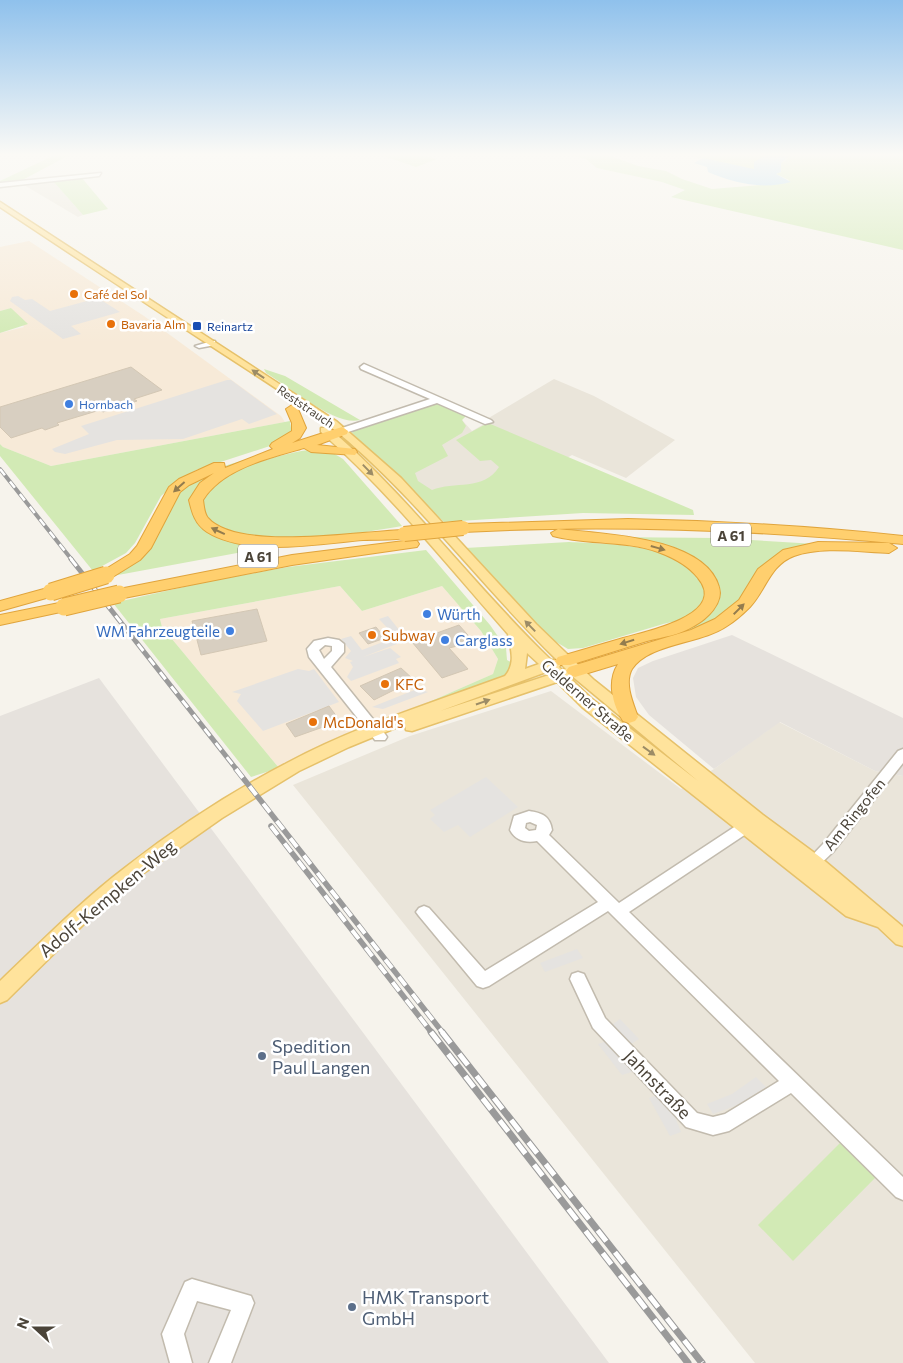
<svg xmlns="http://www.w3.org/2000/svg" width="903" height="1363" font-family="Commissioner,sans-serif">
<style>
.residential{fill:#eae5da}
.commercial{fill:#f7ead8}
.industrial{fill:#e6e2dd}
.green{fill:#d2eab5}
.parking{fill:#e5e3e0}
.water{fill:#a9d4f2}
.building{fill:#d8cfc1;stroke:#d3c7b4}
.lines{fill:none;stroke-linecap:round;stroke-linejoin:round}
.minor-casing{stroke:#c2bbae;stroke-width:3}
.major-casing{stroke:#e6c16a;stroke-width:3}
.highway-casing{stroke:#e0a43c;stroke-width:2}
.minor{fill:#fff;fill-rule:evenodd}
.major{fill:#ffe39c;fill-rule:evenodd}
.highway{fill:#ffcf6e;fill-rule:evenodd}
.rail-far3-casing{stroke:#9a9a9a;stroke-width:4}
.rail-far2-casing{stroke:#9a9a9a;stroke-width:5}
.rail-far1-casing{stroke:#9a9a9a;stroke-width:5.5}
.rail-casing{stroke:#9a9a9a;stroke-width:7}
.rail-far3{stroke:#fff;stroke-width:2.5;stroke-dasharray:8;stroke-linecap:butt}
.rail-far2{stroke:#fff;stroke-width:3;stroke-dasharray:9;stroke-linecap:butt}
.rail-far1{stroke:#fff;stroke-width:4;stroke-dasharray:11;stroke-linecap:butt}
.rail{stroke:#fff;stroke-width:5;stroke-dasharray:14;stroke-linecap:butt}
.highway-bridge-far1-casing{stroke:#e0a43c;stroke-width:16;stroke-linecap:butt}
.highway-bridge-casing{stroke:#e0a43c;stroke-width:19;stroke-linecap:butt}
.highway-bridge-far1{stroke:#ffcf6e;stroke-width:14}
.highway-bridge{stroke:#ffcf6e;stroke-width:17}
.oneway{fill:#9c8c66}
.oneway2{fill:#937c4e}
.food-dot{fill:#e8710a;stroke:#fff;stroke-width:2}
.transit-dot{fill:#1a4fb4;stroke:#fff;stroke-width:2}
.shop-dot{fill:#3f7fe0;stroke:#fff;stroke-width:2}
.service-dot{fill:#5c6f8a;stroke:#fff;stroke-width:2}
.labels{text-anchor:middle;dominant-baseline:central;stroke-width:5;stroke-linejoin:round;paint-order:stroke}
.far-food-label{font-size:12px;fill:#c56008;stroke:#fff;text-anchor:start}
.far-transit-label{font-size:12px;fill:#164399;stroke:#fff;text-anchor:start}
.far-shop-label{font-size:12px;fill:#366cbe;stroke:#fff;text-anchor:start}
.far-street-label{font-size:12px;fill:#4b4439;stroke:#fff}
.shield{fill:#fff;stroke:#817c74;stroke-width:1}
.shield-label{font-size:14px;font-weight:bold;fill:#4b4439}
.shop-label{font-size:15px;fill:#366cbe;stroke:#fff;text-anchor:start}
.food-label{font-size:15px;fill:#c56008;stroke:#fff;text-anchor:start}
.street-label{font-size:15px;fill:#4b4439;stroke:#fff}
.near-street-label{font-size:18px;fill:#4b4439;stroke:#fff}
.near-service-label{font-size:18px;fill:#4e5e75;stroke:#fff;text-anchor:start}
</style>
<rect width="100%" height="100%" fill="#f6f3ec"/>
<!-- residential -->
<g class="residential">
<path d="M53 181 83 215 78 217 24 185Z"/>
<path d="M554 379 594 396 675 440 626 478 572 455 470 513 452 516 393 456 462 420 472 431 486 423 487 419Z"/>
<path d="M551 691 681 789 714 769 779 722 875 771 903 776V1363H755L293 785 410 736Z"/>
</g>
<!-- commercial -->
<g class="commercial">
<path d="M29 241 144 316 281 416 285 422 51 466 3 447 0 444V333L24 327 11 308 0 311V247Z"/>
<path d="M340 586 362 611 442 586 481 631 498 659 493 674 279 768 162 627 160 619Z"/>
</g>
<!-- industrial -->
<g class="industrial">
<path d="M732 635 903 718V776L875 771 780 722 714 769 649 715 636 697 633 678 638 668 653 661Z"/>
<path d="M99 678 609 1363H0V716Z"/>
</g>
<!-- green -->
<g class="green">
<path d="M59 153H73L15 184 0 185V181Z"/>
<path d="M375 153H413L437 159 416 167Z"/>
<path d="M560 153 608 155 638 166 666 171 682 179 712 189 786 183 789 180 776 174 781 172V163L787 159 786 155 769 153 762 158 755 169H751L691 156 701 153H898L903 154V250L671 197 685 190 662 182 597 168 586 159Z"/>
<path d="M81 177 108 209 83 215 53 181Z"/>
<path d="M11 308 28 324 0 333V311Z"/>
<path d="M264 369 285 376 360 420C336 427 288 386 266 373Z"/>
<path d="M436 403 467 415 462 420 466 426 462 433 442 445 448 456 415 473 418 481 432 490C454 481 484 491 499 467L491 460 480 461 456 440 488 423 693 510 694 515 583 513 444 522 352 433 354 428 369 424 370 426Z"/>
<path d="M290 421 291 428H297L273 445 196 470 182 478 161 496 135 543 126 553 93 571 0 456V444L3 447 51 466Z"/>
<path d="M316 449 328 450 343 459 402 526C356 534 266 548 224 529 215 524 206 518 203 508 195 473 291 451 316 449Z"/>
<path d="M244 460 245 461 191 502V509L197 521 281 545 118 575 117 573 184 486 221 467Z"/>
<path d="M606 537 717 538 816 544 788 550 722 620 674 638 671 636 705 619 716 606 695 561Z"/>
<path d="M569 542C607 544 692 543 704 589 707 601 696 613 685 618 678 622 668 622 660 625 634 633 609 640 583 648L568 649 546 636 465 548Z"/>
<path d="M426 550 490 625 506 648 507 660 514 664 504 678 388 720 493 674 498 659 481 631 442 586 362 611 340 586 160 619 162 627 279 768 251 777 113 603 210 581 288 567Z"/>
<path d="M840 1143 876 1177 793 1261 758 1225Z"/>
</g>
<!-- parking -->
<g class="parking">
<path d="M18 296 25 300 32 299 50 311 98 298 120 312 71 326 81 334 63 339 10 301 12 297Z"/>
<path d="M227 380H231L277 414 249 424 242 419 183 439 117 440 65 454 55 452 52 449 89 434 81 426Z"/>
<path d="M388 616 407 640 363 657 390 648 401 657 396 659 399 663 351 681 347 677 353 667 350 662 353 661 345 658 351 651 341 639 351 636 362 650 396 637 379 619Z"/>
<path d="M298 669 309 671 314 669 339 702 263 731 237 701 241 694 232 692Z"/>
<path d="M417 689 428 692 383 709 372 707Z"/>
<path d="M486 777 518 807 470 837 458 825 444 832 430 819 435 815 430 810Z"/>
<path d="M577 949 583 958 545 972 540 963Z"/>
<path d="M620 1019 639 1039 631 1044 612 1025Z"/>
<path d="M607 1041 635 1071 622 1075 598 1044Z"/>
<path d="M756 1077 766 1087 740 1104 713 1114 707 1104 732 1094Z"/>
<path d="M657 1095 675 1117 681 1132 670 1136 649 1098Z"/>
</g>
<!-- water -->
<path class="water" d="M769 153 789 156 781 163V172L776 174 791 182C762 190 734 183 708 172L707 167 694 163 703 158 754 169V162Z"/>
<!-- building -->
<g class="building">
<path d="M131 367 162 390 134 399 137 401 103 412 100 410 57 423 59 425 45 430 42 428 11 438 0 427V407Z"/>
<path d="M257 609 267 641 201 655 192 621Z"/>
<path d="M459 625 474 642 449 648 468 669 442 678 412 642Z"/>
<path d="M376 627 385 638 368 644 359 633Z"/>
<path d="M401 668 414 680 374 700 360 686Z"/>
<path d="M329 706 340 721 295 737 286 724Z"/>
</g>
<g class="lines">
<defs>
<g id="minor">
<path d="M101 173 99 176 0 187V183Z"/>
<path d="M212 341H215V345L199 348 195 346Z"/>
<path d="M364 364 491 420 493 422 485 424 437 403 345 433H339V429L430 399 361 369 360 367Z"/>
<path d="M328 638 339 640 344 644V652L331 667 385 734 387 737 385 740H375L309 657 307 649 314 641ZM325 645 332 646V651L324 659 319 650Z"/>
<path d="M903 749V763L833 852 813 871 808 873 803 871 801 867 823 844 898 751Z"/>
<path d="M529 811C542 813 550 816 552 830L549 835 619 903 748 818 753 817 758 818 760 822 758 826 629 912 903 1177V1200L896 1197 791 1093 729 1131 713 1135 686 1127 593 1028 570 979 572 974 578 972 584 974 605 1018 697 1113 713 1117 725 1114 779 1081 608 911 489 986 483 988 477 986 419 916 416 912 419 908 424 906 429 908 485 971 598 902 537 841C526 843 516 841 510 830L514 816ZM530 822 537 825 536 830 529 831 525 828 526 823Z"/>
<path d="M192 1279 251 1296 254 1303 231 1363H209L231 1310 197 1301 184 1334 192 1363H170L162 1334 185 1282Z"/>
</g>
<path id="major" d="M0 202 336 421 401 478 536 624 594 680 763 815 820 857 903 927V946L896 944 878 927 846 916 582 707 557 682 412 731 406 730 405 724 349 747 299 771 222 818 138 877 85 923 7 1000 0 1003V981C41 942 81 901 126 867 176 828 231 792 287 763 356 726 432 703 505 676 516 663 511 650 508 634 448 566 390 493 321 432V428H329C410 498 474 586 551 660H557C485 590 424 507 348 441 305 405 255 375 208 344 139 299 69 253 0 207ZM527 653 539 664 525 669ZM561 664 566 669 562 670 559 667ZM546 672 549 675 440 711ZM572 676 698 781 592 699 570 678Z"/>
<g id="highway">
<path d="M292 405 298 409 306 428 300 438 292 443 342 427 348 431 347 434 317 445 355 449 357 452 355 455 311 452 304 448C270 458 223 468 203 500 204 506 204 513 208 518 238 552 360 531 404 530L409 531 411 534 409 537C395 541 378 539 363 540 318 544 247 557 207 532 195 524 192 513 189 500L200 483 214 473 189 485 180 492 151 548 140 560 111 578H101L98 575 101 572 130 554 137 546 169 487 179 479 214 463H224L225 468 273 449 270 446 272 443 292 431V423L286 409Z"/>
<path d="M628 519C720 521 811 526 903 536V544C756 530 610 524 463 532L456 528 463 524Z"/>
<path d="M558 529C600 534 705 536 719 587 724 603 707 619 694 626 680 635 663 637 647 641 621 649 596 657 570 665H558L555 661 558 657C580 651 602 644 623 638 644 632 729 615 698 578 688 565 674 558 658 552 624 540 587 545 553 536L551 533Z"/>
<path d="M412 540 417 541 419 544 417 547 292 565 119 599 111 594 119 589 292 555Z"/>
<path d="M818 542 889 543 897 548 889 553C859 552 823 546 794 556 770 565 766 590 750 607 744 613 735 621 727 626 701 644 649 643 632 669 624 683 633 703 638 717L635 721 629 723 623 721C612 704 607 681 618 664L575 677 569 675 566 671 569 667 691 630 715 619 739 600 758 569 783 550Z"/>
<path d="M51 587 57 589 59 592 57 595 0 611V601Z"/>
<path d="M64 602 72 607 70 610 0 625V615Z"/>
</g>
</defs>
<!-- minor casing -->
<use href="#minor" class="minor-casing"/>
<!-- major casing -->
<use href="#major" class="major-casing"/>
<!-- highway casing -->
<use href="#highway" class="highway-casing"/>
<!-- minor -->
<use href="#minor" class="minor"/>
<!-- major -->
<use href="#major" class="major"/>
<!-- highway -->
<use href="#highway" class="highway"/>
<defs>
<path id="rail-far3" d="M0 469 72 560"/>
<path id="rail-far2" d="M71 559 237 770"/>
<g id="rail-far1">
<path d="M236 769 443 1033"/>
<path d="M271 826 432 1033"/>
</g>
<g id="rail">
<path d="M431 1032 688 1363"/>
<path d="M442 1032 702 1363"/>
</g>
</defs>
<!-- rail-far3 casing -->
<use href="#rail-far3" class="rail-far3-casing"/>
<!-- rail-far2 casing -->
<use href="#rail-far2" class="rail-far2-casing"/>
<!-- rail-far1 casing -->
<use href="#rail-far1" class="rail-far1-casing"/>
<!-- rail casing -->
<use href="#rail" class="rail-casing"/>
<!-- rail-far3 -->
<use href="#rail-far3" class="rail-far3"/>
<!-- rail-far2 -->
<use href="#rail-far2" class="rail-far2"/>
<!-- rail-far1 -->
<use href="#rail-far1" class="rail-far1"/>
<!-- rail -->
<use href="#rail" class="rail"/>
<defs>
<path id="highway-bridge-far1" d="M404 534 463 528"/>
<g id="highway-bridge">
<path d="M51 592 106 575"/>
<path d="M64 607 119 594"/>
</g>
</defs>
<!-- highway-bridge-far1 casing -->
<use href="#highway-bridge-far1" class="highway-bridge-far1-casing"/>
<!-- highway-bridge casing -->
<use href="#highway-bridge" class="highway-bridge-casing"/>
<!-- highway-bridge-far1 -->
<use href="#highway-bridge-far1" class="highway-bridge-far1"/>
<!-- highway-bridge -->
<use href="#highway-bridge" class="highway-bridge"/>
</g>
<!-- one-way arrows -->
<defs><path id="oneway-solid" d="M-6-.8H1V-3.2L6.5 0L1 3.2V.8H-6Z" transform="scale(1.25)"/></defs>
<g class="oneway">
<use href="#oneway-solid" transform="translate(258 374) rotate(-146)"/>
<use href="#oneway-solid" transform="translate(368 470) rotate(46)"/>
<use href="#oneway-solid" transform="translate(530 626) rotate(-134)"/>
<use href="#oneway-solid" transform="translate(483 702) rotate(-19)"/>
<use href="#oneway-solid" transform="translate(649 751) rotate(36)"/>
</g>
<g class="oneway2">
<use href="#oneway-solid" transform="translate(179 487) rotate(138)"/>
<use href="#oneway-solid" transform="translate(218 531) rotate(-155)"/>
<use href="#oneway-solid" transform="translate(658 548) rotate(16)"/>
<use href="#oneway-solid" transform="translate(739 609) rotate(-45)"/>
<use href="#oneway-solid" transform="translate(627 642) rotate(163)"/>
</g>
<!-- sky -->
<linearGradient id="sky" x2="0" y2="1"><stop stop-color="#8fc1ec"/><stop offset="0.45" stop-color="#fbfaf6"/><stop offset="1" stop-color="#fbfaf6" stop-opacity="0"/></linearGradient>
<rect width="903" height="343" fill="url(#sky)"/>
<!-- markers -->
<g class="food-dot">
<circle cx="74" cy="294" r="5"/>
<circle cx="111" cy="324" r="5"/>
<circle cx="372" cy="635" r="5"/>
<circle cx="385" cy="684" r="5"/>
<circle cx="313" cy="722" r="5"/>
</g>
<rect class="transit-dot" x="192" y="321" width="10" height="10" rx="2.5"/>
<g class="shop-dot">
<circle cx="69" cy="404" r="5"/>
<circle cx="427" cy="614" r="5"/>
<circle cx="230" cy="631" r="5"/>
<circle cx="445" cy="640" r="5"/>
</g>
<g class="service-dot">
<circle cx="262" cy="1056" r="5"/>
<circle cx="352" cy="1307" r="5"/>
</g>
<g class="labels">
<!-- far-food labels -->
<g class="far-food-label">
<text x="84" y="294">Café del Sol</text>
<text x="121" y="324">Bavaria Alm</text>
</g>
<!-- far-transit labels -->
<g class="far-transit-label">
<text x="207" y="326">Reinartz</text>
</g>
<!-- far-shop labels -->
<g class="far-shop-label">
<text x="79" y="404">Hornbach</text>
</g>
<!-- far-street labels -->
<g class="far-street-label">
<text transform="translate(306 406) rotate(34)">Reststrauch</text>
</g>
<!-- shield labels -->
<g class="shield">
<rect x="711" y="523.5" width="40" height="23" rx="4"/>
<rect x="238" y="544.5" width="40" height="23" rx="4"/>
</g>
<g class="shield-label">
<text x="731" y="535">A 61</text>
<text x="258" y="556">A 61</text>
</g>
<!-- shop labels -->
<g class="shop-label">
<text x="437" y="614">Würth</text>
<text x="220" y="631" text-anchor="end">WM Fahrzeugteile</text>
<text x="455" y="640">Carglass</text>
</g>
<!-- food labels -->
<g class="food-label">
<text x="382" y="635">Subway</text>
<text x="395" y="684">KFC</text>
<text x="323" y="722">McDonald's</text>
</g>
<!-- street labels -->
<g class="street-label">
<text transform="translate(588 700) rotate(41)">Gelderner Straße</text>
<text transform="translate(854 814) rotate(-51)">Am Ringofen</text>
</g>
<!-- near-street labels -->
<g class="near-street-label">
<text transform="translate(107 898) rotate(-40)">Adolf-Kempken-Weg</text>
<text transform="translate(658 1084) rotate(46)">Jahnstraße</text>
</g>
<!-- near-service labels -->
<g class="near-service-label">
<text x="272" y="1046">Spedition<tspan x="272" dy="21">Paul Langen</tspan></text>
<text x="362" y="1297">HMK Transport<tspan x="362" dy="21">GmbH</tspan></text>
</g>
</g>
<!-- north arrow -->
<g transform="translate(35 1328) rotate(291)" stroke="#ffffff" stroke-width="4" paint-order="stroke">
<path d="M0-4L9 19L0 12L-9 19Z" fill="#4b4439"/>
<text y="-8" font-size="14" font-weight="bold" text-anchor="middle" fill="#4b4439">N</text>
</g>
</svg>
